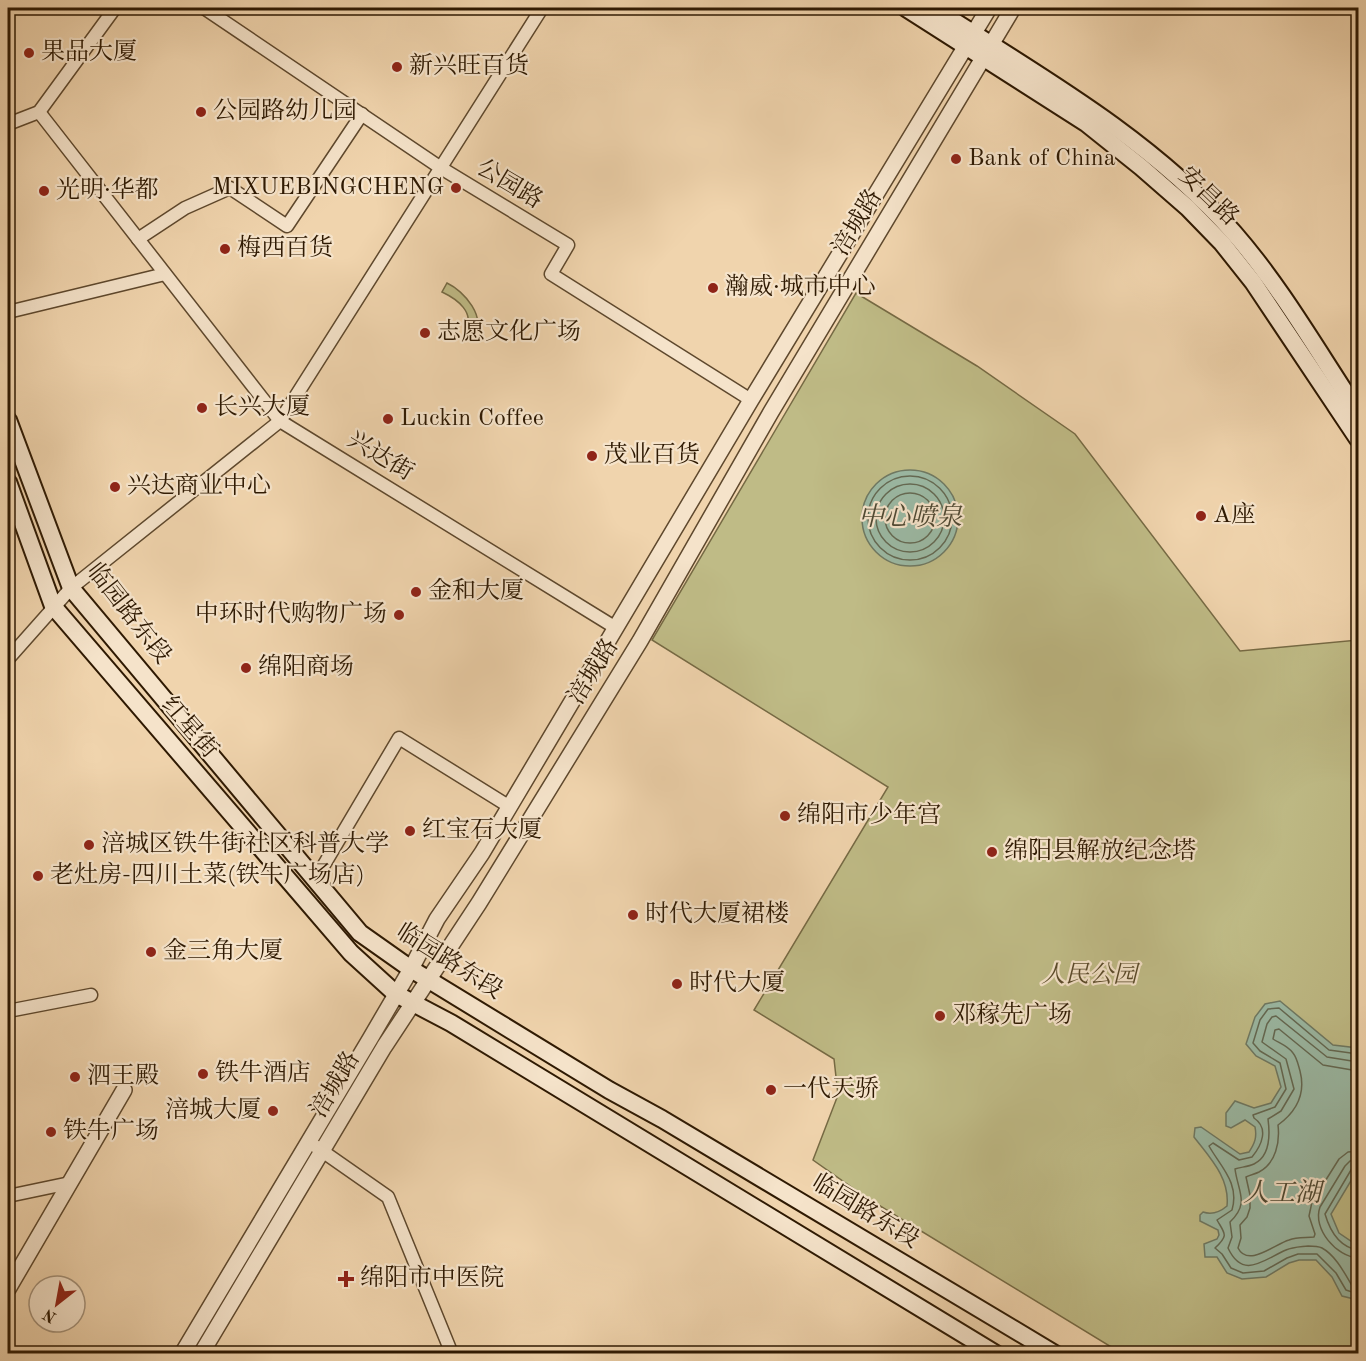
<svg xmlns="http://www.w3.org/2000/svg" width="1366" height="1361" font-family="'Old Standard TT','Noto Serif SC',serif">
<style>
.green{fill:#bfbb86;stroke:#766a44;stroke-width:1.5}
.water{fill:#9bb9a4;stroke:#6f7963;stroke-width:1.5}
.lines{fill:none;stroke-linecap:round;stroke-linejoin:round}
.shore{stroke:#646953;stroke-width:1.5}
.minor-casing{stroke:#5e482d;stroke-width:15}
.tertiary-casing{stroke:#5e482d;stroke-width:18}
.secondary-casing{stroke:#2e1902;stroke-width:20}
.minor{stroke:#f5e3ca;stroke-width:12}
.tertiary{stroke:#f5e3ca;stroke-width:15}
.secondary{stroke:#f5e3ca;stroke-width:16}
.poi-dot{fill:#8f2418;stroke:#f5e3ca;stroke-width:2}
.labels{text-anchor:middle;dominant-baseline:central;stroke-width:4.5;stroke-linejoin:round;paint-order:stroke}
.poi-label{font-size:24px;fill:#2e1902;stroke:#f5e3ca;text-anchor:start}
.street-label{font-size:24px;fill:#2e1902;stroke:#f5e3ca}
.park-label{font-size:24px;font-style:italic;fill:#5a4a2a;stroke:#f5e3ca}
.water-label{font-size:26px;font-style:italic;fill:#4f4933;stroke:#f5e3ca}
</style>
<rect width="100%" height="100%" fill="#f0d4ad"/>
<filter id="stains"><feTurbulence type="fractalNoise" baseFrequency=".00333" numOctaves="4"/><feColorMatrix values="0 0 0 0 .2 0 0 0 0 .09 0 0 0 0 .02 0 0 0 .5 -.17"/></filter>
<radialGradient id="worn" r=".72"><stop offset=".6" stop-color="#630" stop-opacity="0"/><stop offset="1" stop-color="#630" stop-opacity=".3"/></radialGradient>
<!-- green -->
<g class="green">
<path d="M447 283C464 291 488 318 473 337L465 331C476 313 457 299 442 292Z"/>
<path d="M856 293 977 366 1075 434 1240 651 1358 640V1353H1121L867 1198 813 1160 838 1095 834 1059 754 1010 888 787 652 640Z"/>
</g>
<!-- water -->
<g class="water">
<circle cx="910" cy="518" r="48"/>
<path d="M1280 1001 1333 1045 1358 1048V1169L1331 1214 1339 1233 1358 1246V1300L1342 1296 1332 1277 1316 1260H1299L1289 1263 1266 1277 1242 1279 1227 1273 1217 1257H1205L1204 1244 1217 1239 1219 1235 1218 1230 1200 1221V1215L1203 1212C1212 1215 1220 1212 1227 1206 1230 1178 1210 1158 1194 1137L1195 1128 1201 1127 1240 1154 1249 1152C1255 1143 1257 1137 1255 1127L1245 1120 1231 1128 1226 1126V1113L1235 1101 1254 1108 1271 1103 1281 1087 1275 1066 1256 1056 1246 1044 1255 1017 1265 1004Z"/>
</g>
<g class="lines">
<!-- shore -->
<g class="shore">
<circle cx="910" cy="518" r="42"/>
<circle cx="910" cy="518" r="34"/>
<circle cx="910" cy="518" r="25"/>
<path d="M1358 1054 1329 1050 1279 1008 1268 1009 1260 1020 1253 1043 1260 1051 1280 1063 1286 1089 1275 1107 1253 1115 1254 1118C1269 1128 1262 1145 1252 1157L1239 1160 1213 1143 1209 1146C1220 1166 1240 1183 1232 1210L1217 1220C1225 1234 1229 1235 1215 1248L1222 1254 1231 1268 1243 1273 1264 1271 1287 1258 1298 1254H1317L1336 1273 1346 1290 1358 1294"/>
<path d="M1358 1062 1327 1057 1276 1016 1272 1017 1267 1024 1262 1042 1286 1059 1294 1089 1281 1111 1268 1119C1270 1134 1271 1156 1254 1164 1248 1167 1240 1167 1235 1169 1238 1192 1250 1203 1230 1222L1232 1237 1228 1248C1243 1280 1263 1260 1286 1250 1293 1247 1300 1247 1308 1246 1313 1246 1318 1246 1322 1248 1335 1255 1344 1272 1351 1284L1358 1286"/>
<path d="M1358 1071 1323 1065 1279 1029 1275 1030 1273 1039C1279 1043 1288 1046 1293 1053 1297 1058 1298 1064 1300 1071 1306 1094 1297 1111 1278 1125 1280 1142 1276 1163 1259 1172 1255 1174 1250 1175 1246 1177L1250 1195V1208L1247 1217 1240 1225 1241 1238 1238 1248C1248 1268 1275 1244 1289 1240 1297 1237 1306 1238 1314 1237L1315 1234 1309 1216 1312 1202 1339 1159 1348 1152 1358 1151"/>
<path d="M1358 1160 1350 1161 1345 1166 1320 1207C1312 1229 1337 1257 1358 1258"/>
<path d="M1358 1167 1351 1170 1325 1214C1330 1231 1339 1247 1358 1250"/>
</g>
<defs>
<g id="minor">
<path d="M204 8 441 168 568 245 551 274 751 400"/>
<path d="M39 112 280 421 616 628"/>
<path d="M8 124 39 112 115 8"/>
<path d="M138 239 185 208 230 188 287 226 362 114"/>
<path d="M8 312 165 274"/>
<path d="M8 659 71 588 280 421 542 8"/>
<path d="M315 880 399 738 510 807"/>
<path d="M8 1011 91 995"/>
<path d="M315 1146 388 1197 452 1354"/>
<path d="M8 1196 70 1183"/>
</g>
<g id="tertiary">
<path d="M8 1289 124 1090"/>
<path d="M182 1354 370 1039 411 969 437 919 482 853 751 400 989 8"/>
<path d="M201 1354 384 1047 479 903 640 641 771 412 1013 8"/>
</g>
<g id="secondary">
<path d="M906 8 1086 123 1141 167 1188 208 1222 243 1253 282 1358 439"/>
<path d="M933 8C1038 75 1150 138 1234 233 1281 287 1318 352 1358 412"/>
<path d="M8 420 71 588 360 933 411 969 609 1090 662 1119 1055 1354"/>
<path d="M8 482 53 606 351 953 396 994 451 1023 996 1354"/>
</g>
</defs>
<!-- minor casing -->
<use href="#minor" class="minor-casing"/>
<!-- tertiary casing -->
<use href="#tertiary" class="tertiary-casing"/>
<!-- secondary casing -->
<use href="#secondary" class="secondary-casing"/>
<!-- minor -->
<use href="#minor" class="minor"/>
<!-- tertiary -->
<use href="#tertiary" class="tertiary"/>
<!-- secondary -->
<use href="#secondary" class="secondary"/>
</g>
<!-- markers -->
<g class="poi-dot">
<circle cx="29" cy="53" r="6"/>
<circle cx="397" cy="67" r="6"/>
<circle cx="201" cy="112" r="6"/>
<circle cx="956" cy="159" r="6"/>
<circle cx="456" cy="188" r="6"/>
<circle cx="44" cy="191" r="6"/>
<circle cx="225" cy="249" r="6"/>
<circle cx="713" cy="288" r="6"/>
<circle cx="425" cy="333" r="6"/>
<circle cx="202" cy="408" r="6"/>
<circle cx="388" cy="419" r="6"/>
<circle cx="592" cy="456" r="6"/>
<circle cx="115" cy="487" r="6"/>
<circle cx="1201" cy="516" r="6"/>
<circle cx="416" cy="592" r="6"/>
<circle cx="399" cy="615" r="6"/>
<circle cx="246" cy="668" r="6"/>
<circle cx="785" cy="816" r="6"/>
<circle cx="410" cy="831" r="6"/>
<circle cx="89" cy="845" r="6"/>
<circle cx="992" cy="852" r="6"/>
<circle cx="38" cy="876" r="6"/>
<circle cx="633" cy="915" r="6"/>
<circle cx="151" cy="952" r="6"/>
<circle cx="677" cy="984" r="6"/>
<circle cx="940" cy="1016" r="6"/>
<circle cx="203" cy="1074" r="6"/>
<circle cx="75" cy="1077" r="6"/>
<circle cx="771" cy="1090" r="6"/>
<circle cx="273" cy="1111" r="6"/>
<circle cx="51" cy="1132" r="6"/>
<path d="M343 1270h6v6h6v6h-6v6h-6v-6h-6v-6h6z"/>
</g>
<g class="labels">
<!-- poi labels -->
<g class="poi-label">
<text x="41" y="53">果品大厦</text>
<text x="409" y="67">新兴旺百货</text>
<text x="213" y="112">公园路幼儿园</text>
<text x="968" y="159">Bank of China</text>
<text x="444" y="188" text-anchor="end">MIXUEBINGCHENG</text>
<text x="56" y="191">光明·华都</text>
<text x="237" y="249">梅西百货</text>
<text x="725" y="288">瀚威·城市中心</text>
<text x="437" y="333">志愿文化广场</text>
<text x="214" y="408">长兴大厦</text>
<text x="400" y="419">Luckin Coffee</text>
<text x="604" y="456">茂业百货</text>
<text x="127" y="487">兴达商业中心</text>
<text x="1213" y="516">A座</text>
<text x="428" y="592">金和大厦</text>
<text x="387" y="615" text-anchor="end">中环时代购物广场</text>
<text x="258" y="668">绵阳商场</text>
<text x="797" y="816">绵阳市少年宫</text>
<text x="422" y="831">红宝石大厦</text>
<text x="101" y="845">涪城区铁牛街社区科普大学</text>
<text x="1004" y="852">绵阳县解放纪念塔</text>
<text x="50" y="876">老灶房-四川土菜(铁牛广场店)</text>
<text x="645" y="915">时代大厦裙楼</text>
<text x="163" y="952">金三角大厦</text>
<text x="689" y="984">时代大厦</text>
<text x="952" y="1016">邓稼先广场</text>
<text x="215" y="1074">铁牛酒店</text>
<text x="87" y="1077">泗王殿</text>
<text x="783" y="1090">一代天骄</text>
<text x="261" y="1111" text-anchor="end">涪城大厦</text>
<text x="63" y="1132">铁牛广场</text>
<text x="360" y="1279">绵阳市中医院</text>
</g>
<!-- street labels -->
<g class="street-label">
<text transform="translate(509 185) rotate(31)">公园路</text>
<text transform="translate(1208 197) rotate(44)">安昌路</text>
<text transform="translate(858 223) rotate(-59)">涪城路</text>
<text transform="translate(380 457) rotate(31)">兴达街</text>
<text transform="translate(128 614) rotate(52)">临园路东段</text>
<text transform="translate(594 672) rotate(-58)">涪城路</text>
<text transform="translate(189 728) rotate(49)">红星街</text>
<text transform="translate(449 962) rotate(32)">临园路东段</text>
<text transform="translate(336 1085) rotate(-59)">涪城路</text>
<text transform="translate(865 1212) rotate(31)">临园路东段</text>
</g>
<!-- park labels -->
<g class="park-label">
<text x="1089" y="976">人民公园</text>
</g>
<!-- water labels -->
<g class="water-label">
<text x="910" y="518">中心喷泉</text>
<text x="1282" y="1194">人工湖</text>
</g>
</g>
<!-- margin -->
<rect width="1366" height="1361" fill="none" stroke="#f0d4ad" stroke-width="30"/>
<rect x="9" y="9" width="1348" height="1343" fill="none" stroke="#2e1902" stroke-width="3"/>
<rect x="15" y="15" width="1336" height="1331" fill="none" stroke="#2e1902" stroke-width="1.5"/>
<!-- north arrow -->
<g transform="translate(57 1304) rotate(211)"><circle r="28" fill="#f5e3ca" stroke="#a5927a" stroke-width="1.5"/>
<path d="M0-4.5L10 22L0 15L-10 22Z" fill="#8f2418"/>
<text y="-9" font-size="16" font-weight="bold" text-anchor="middle" fill="#2e1902">N</text>
</g>
<rect width="100%" height="100%" filter="url(#stains)"/>
<rect width="100%" height="100%" fill="url(#worn)"/>
</svg>
